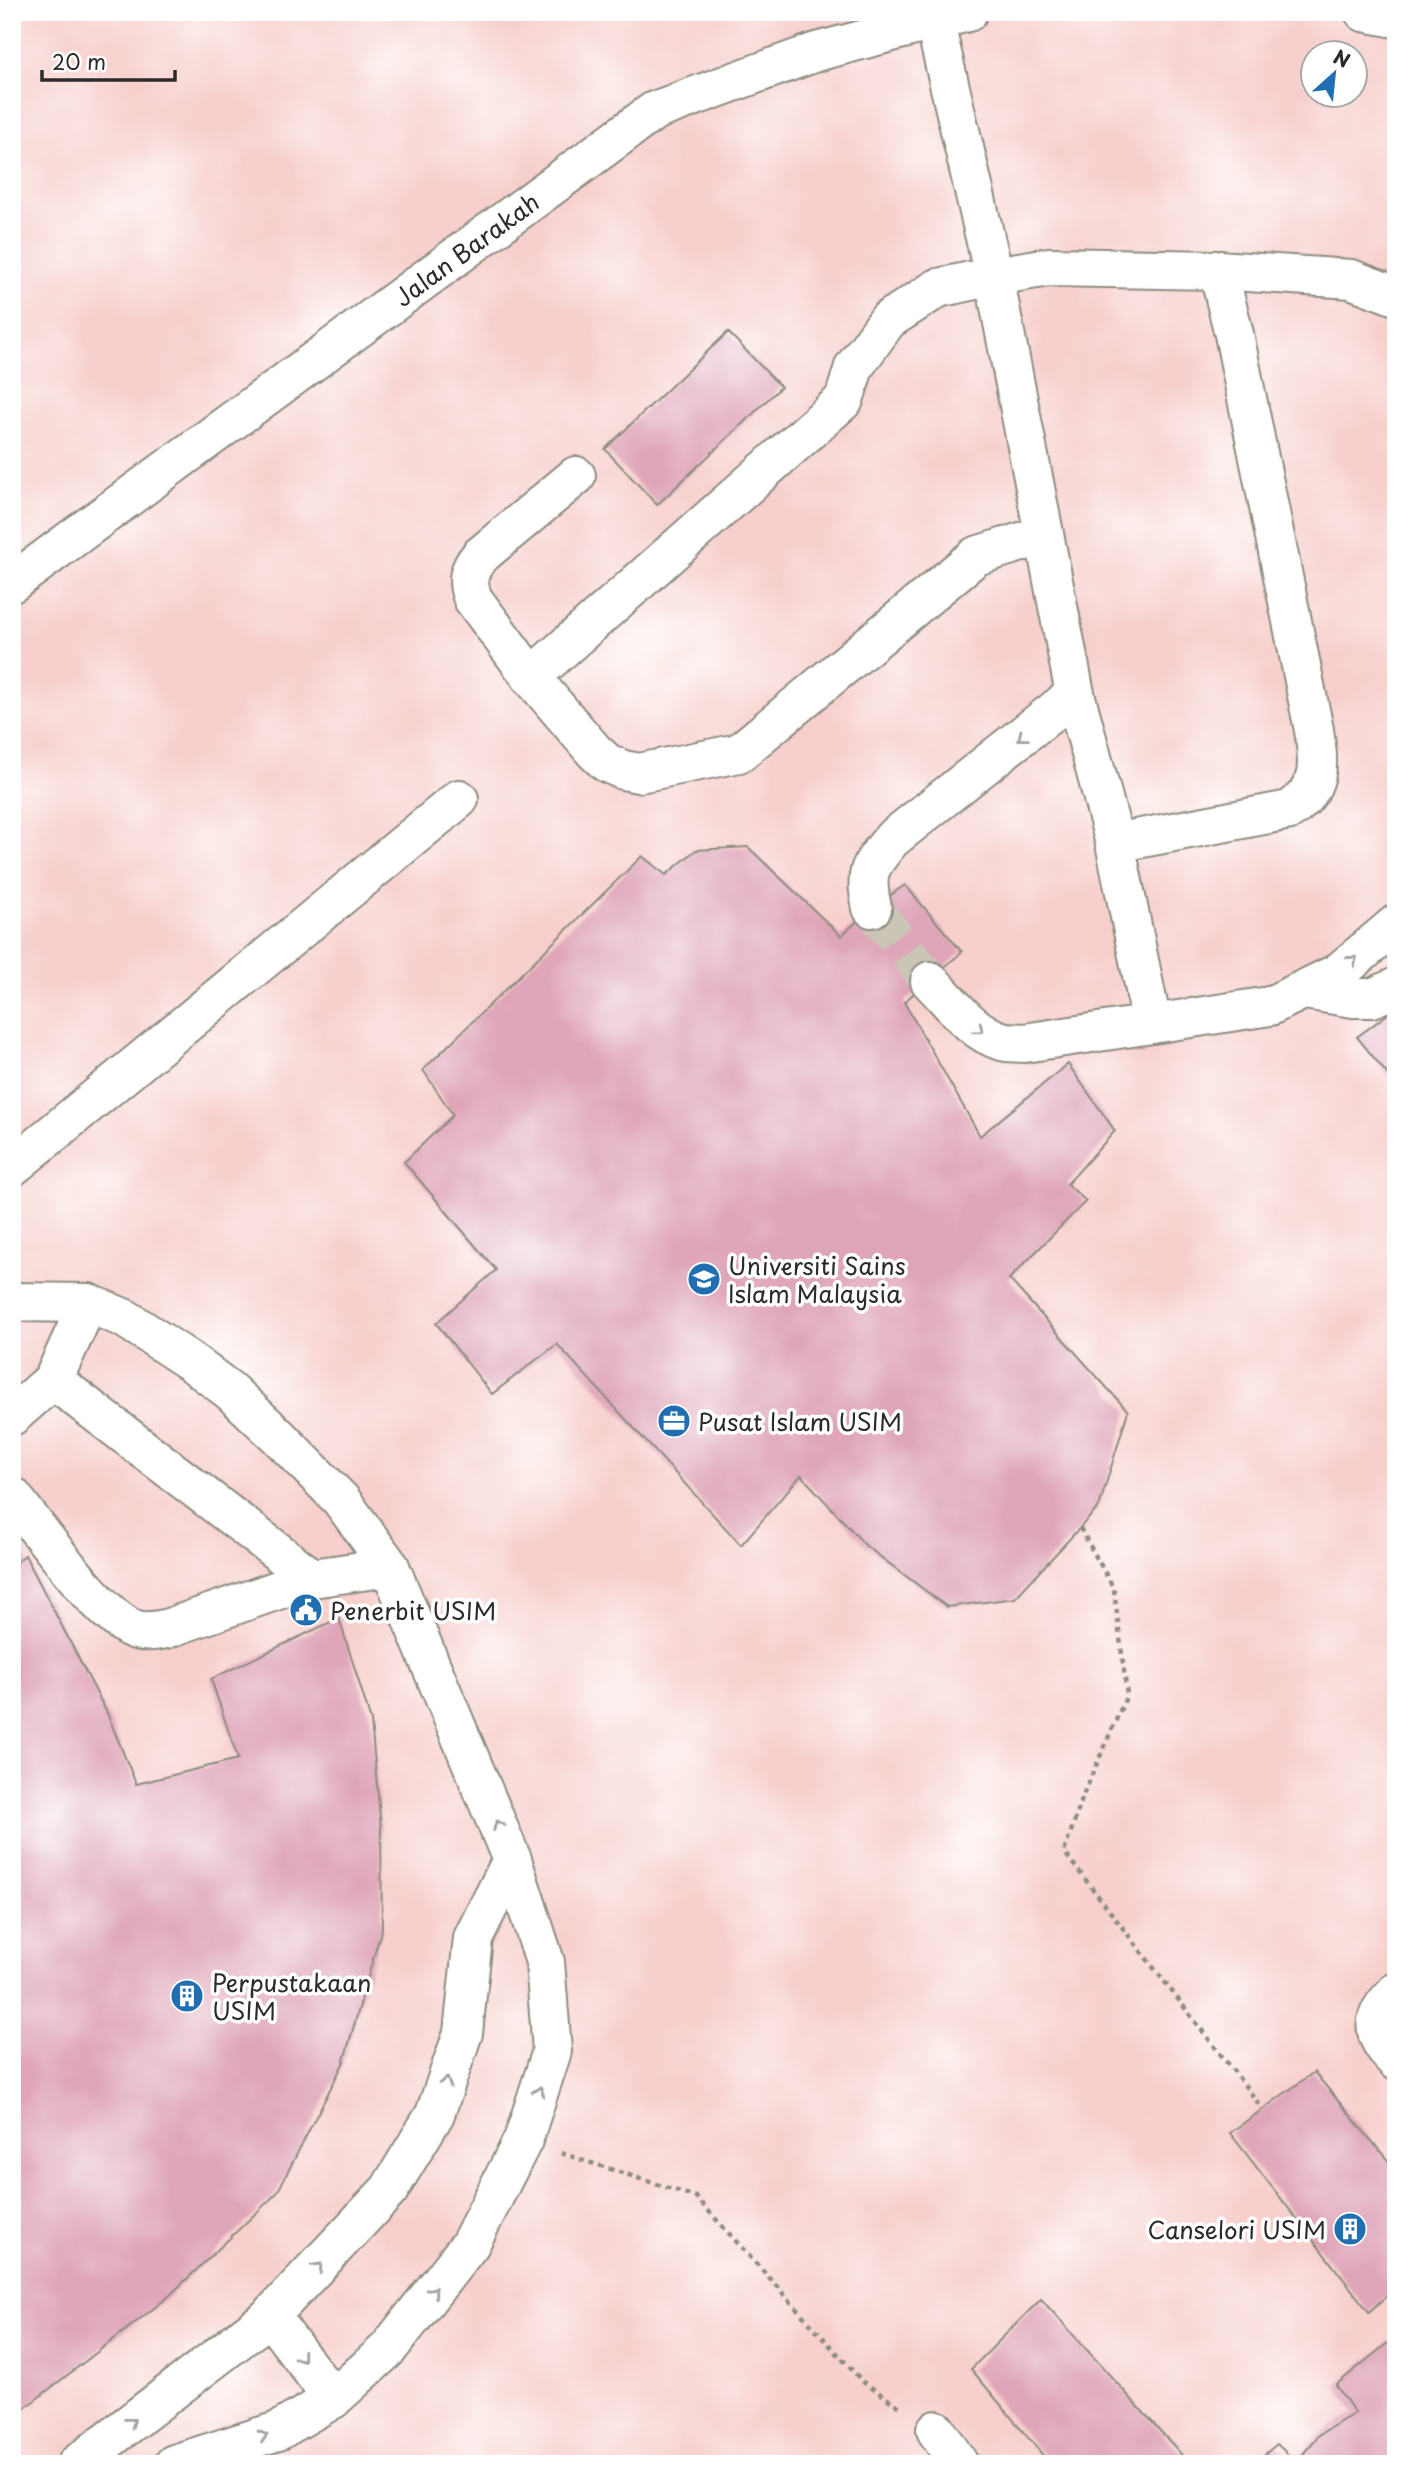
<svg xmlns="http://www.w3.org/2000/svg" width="1408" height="2476" font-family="'Playpen Sans',sans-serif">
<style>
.built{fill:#f7d0cd;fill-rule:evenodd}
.building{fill:#dfa5b9}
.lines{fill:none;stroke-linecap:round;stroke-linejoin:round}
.minor-tunnel{stroke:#cac5b5;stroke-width:38;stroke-dasharray:38 19;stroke-linecap:butt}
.minor-casing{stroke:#8e8c81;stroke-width:42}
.path{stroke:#8e8c81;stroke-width:4.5;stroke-dasharray:5 5;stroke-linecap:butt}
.minor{stroke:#fff;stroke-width:38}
.oneway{stroke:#a0a0a0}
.labels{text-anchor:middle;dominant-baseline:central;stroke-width:7;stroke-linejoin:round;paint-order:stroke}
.street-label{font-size:24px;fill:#2b2b2b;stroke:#fff}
.poi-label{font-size:24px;fill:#2b2b2b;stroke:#fff;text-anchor:start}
</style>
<rect width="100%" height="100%" fill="#fff"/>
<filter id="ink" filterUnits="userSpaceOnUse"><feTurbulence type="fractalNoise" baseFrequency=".0143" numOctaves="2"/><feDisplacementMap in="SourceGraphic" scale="14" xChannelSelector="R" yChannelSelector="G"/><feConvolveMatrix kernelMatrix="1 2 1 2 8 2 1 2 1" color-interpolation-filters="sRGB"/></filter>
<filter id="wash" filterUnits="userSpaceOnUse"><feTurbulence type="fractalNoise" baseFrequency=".00686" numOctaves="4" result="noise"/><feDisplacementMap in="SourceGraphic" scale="28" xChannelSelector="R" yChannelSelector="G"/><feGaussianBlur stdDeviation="1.57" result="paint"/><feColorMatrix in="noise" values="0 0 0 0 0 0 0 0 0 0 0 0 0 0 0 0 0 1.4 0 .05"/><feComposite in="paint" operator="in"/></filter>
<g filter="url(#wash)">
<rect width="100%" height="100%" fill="#f2ecd7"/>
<!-- built -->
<path class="built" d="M12 12H1396V2464H12ZM1314 52H1356V94H1314Z"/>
<g id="blocks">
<!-- building -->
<g class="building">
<path d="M728 332 781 387 657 505 605 449Z"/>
<path d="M748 847 841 936 872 908 905 885 962 952 904 1002 980 1136 1068 1064 1115 1131 1067 1184 1086 1201 1009 1279 1128 1411 1099 1507 1015 1598 947 1607 866 1546 801 1475 741 1545 557 1344 492 1394 436 1323 496 1270 404 1162 453 1115 423 1070 642 856 666 875 696 850Z"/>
<path d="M1396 1008V1085L1357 1037Z"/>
<path d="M25 1555 107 1713 136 1784 238 1759 211 1679 339 1618 371 1721 381 1828 382 1928 343 2064 277 2193 167 2298 12 2418V1566Z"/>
<path d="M1314 2072 1396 2170V2287L1369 2312 1230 2133Z"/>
<path d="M1041 2299 1190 2464H1050L971 2369Z"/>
<path d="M1396 2336V2464H1253L1277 2444 1296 2462 1320 2434 1355 2413 1336 2385Z"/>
</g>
</g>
</g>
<g filter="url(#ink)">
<use href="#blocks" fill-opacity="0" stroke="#8e8c81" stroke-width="2"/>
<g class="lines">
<!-- minor-tunnel -->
<path class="minor-tunnel" d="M872 908 930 981"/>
<defs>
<g id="minor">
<path d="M1364 12 1396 18"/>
<path d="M934 19 994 276 1075 694 1115 843 1152 1024 1270 1006 1338 973 1396 924"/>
<path d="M576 476 480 556C468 570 466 581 473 599L531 677 844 400 854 367 888 320 938 288 994 276 1049 267 1218 270 1351 279 1396 296"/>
<path id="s1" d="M12 583 654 111 816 52 968 12"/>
<path d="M531 677 594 751 607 763 623 770 639 773 739 753 976 556 1044 535"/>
<path d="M1115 843 1290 810C1322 788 1319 764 1314 730L1234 334 1218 270"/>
<path d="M872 908C864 871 869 867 892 839L1075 694"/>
<path d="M930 981C951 1002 972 1033 1002 1041 1008 1043 1017 1042 1024 1043L1152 1024"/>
<path d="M1305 990 1353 998H1372L1396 987"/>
<path d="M12 1167 459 799"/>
<path d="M12 1302 88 1303 126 1319 190 1361 230 1391 278 1436 341 1500 390 1567 512 1860 545 1962 552 2051 523 2140 470 2244 388 2349 333 2399 278 2431 174 2464"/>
<path d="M53 1380 312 1578"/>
<path d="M12 1416 53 1380 88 1303"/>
<path d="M12 1496C38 1528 99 1615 133 1629 143 1633 155 1631 166 1629L312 1578 390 1567"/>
<path d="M1396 1992C1369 2019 1371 2034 1396 2061"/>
<path d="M270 2316 333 2399"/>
<path d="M936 2430 959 2464"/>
<path d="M77 2464 270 2316 389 2190 435 2114 463 2033 473 1938 512 1860"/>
</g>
</defs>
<!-- minor casing -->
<use href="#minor" class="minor-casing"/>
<!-- path -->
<g class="path">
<path d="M1080 1528 1114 1589 1127 1695 1084 1793 1064 1852 1263 2109"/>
<path d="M561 2153 696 2197 863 2382 903 2409"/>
</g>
<!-- minor -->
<use href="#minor" class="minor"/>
</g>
<!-- one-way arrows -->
<defs><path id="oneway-chevron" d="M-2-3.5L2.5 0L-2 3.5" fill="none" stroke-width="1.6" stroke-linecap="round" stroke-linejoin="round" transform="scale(1.75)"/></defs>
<g class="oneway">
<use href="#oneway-chevron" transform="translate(1022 737) rotate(142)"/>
<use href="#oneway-chevron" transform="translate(1353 960) rotate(-40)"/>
<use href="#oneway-chevron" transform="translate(979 1029) rotate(37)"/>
<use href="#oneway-chevron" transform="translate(498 1825) rotate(-113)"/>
<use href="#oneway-chevron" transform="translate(446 2082) rotate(-71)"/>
<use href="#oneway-chevron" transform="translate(539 2091) rotate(-72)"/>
<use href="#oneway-chevron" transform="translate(318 2267) rotate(-47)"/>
<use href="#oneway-chevron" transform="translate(433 2291) rotate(-52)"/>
<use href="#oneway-chevron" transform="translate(301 2357) rotate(53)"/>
<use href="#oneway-chevron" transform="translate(131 2422) rotate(-38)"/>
<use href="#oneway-chevron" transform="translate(263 2436) rotate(-17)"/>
</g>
</g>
<!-- icons -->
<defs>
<symbol id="university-disc" viewBox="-11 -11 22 22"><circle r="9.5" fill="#1f6fb2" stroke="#fff"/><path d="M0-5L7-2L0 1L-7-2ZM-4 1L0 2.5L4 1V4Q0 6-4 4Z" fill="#fff"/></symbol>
<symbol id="office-disc" viewBox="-11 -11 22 22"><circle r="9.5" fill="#1f6fb2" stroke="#fff"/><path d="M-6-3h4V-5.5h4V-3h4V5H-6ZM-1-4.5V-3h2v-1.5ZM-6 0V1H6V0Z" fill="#fff"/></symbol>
<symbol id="civic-disc" viewBox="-11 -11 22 22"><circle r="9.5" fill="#1f6fb2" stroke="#fff"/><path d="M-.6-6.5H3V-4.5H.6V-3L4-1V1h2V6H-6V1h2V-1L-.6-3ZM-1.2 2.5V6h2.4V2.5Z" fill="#fff"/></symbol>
<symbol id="building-disc" viewBox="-11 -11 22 22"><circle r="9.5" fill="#1f6fb2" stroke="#fff"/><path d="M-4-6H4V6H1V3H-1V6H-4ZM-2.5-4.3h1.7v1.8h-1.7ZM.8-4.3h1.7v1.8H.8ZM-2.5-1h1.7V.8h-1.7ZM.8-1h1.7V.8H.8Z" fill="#fff"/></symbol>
</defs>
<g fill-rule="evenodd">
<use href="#university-disc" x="685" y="1260" width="38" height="38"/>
<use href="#office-disc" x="655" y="1402" width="38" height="38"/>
<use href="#civic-disc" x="287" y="1591" width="38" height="38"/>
<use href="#building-disc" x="168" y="1977" width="38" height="38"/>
<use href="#building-disc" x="1331" y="2210" width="38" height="38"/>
</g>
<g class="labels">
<!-- street labels -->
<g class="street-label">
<text stroke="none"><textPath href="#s1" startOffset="564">Jalan Barakah</textPath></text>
</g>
<!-- poi labels -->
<g class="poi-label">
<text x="728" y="1265">Universiti Sains<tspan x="728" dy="28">Islam Malaysia</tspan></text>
<text x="698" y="1421">Pusat Islam USIM</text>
<text x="330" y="1610">Penerbit USIM</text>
<text x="212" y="1982">Perpustakaan<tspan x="212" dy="28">USIM</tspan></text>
<text x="1326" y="2229" text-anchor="end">Canselori USIM</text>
</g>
</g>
<!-- margin -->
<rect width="1408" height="2476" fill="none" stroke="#fff" stroke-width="42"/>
<!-- north arrow -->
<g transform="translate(1334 74) rotate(27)"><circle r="33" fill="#ffffff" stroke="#aaaaaa" stroke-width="2"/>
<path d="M0-5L12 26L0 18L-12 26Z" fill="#1f6fb2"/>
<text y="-10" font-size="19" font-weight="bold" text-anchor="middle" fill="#2b2b2b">N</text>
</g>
<!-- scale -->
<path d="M42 70v10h133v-10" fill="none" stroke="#2b2b2b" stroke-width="3.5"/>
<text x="52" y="70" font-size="21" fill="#2b2b2b" stroke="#ffffff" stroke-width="5" paint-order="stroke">20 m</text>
</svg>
